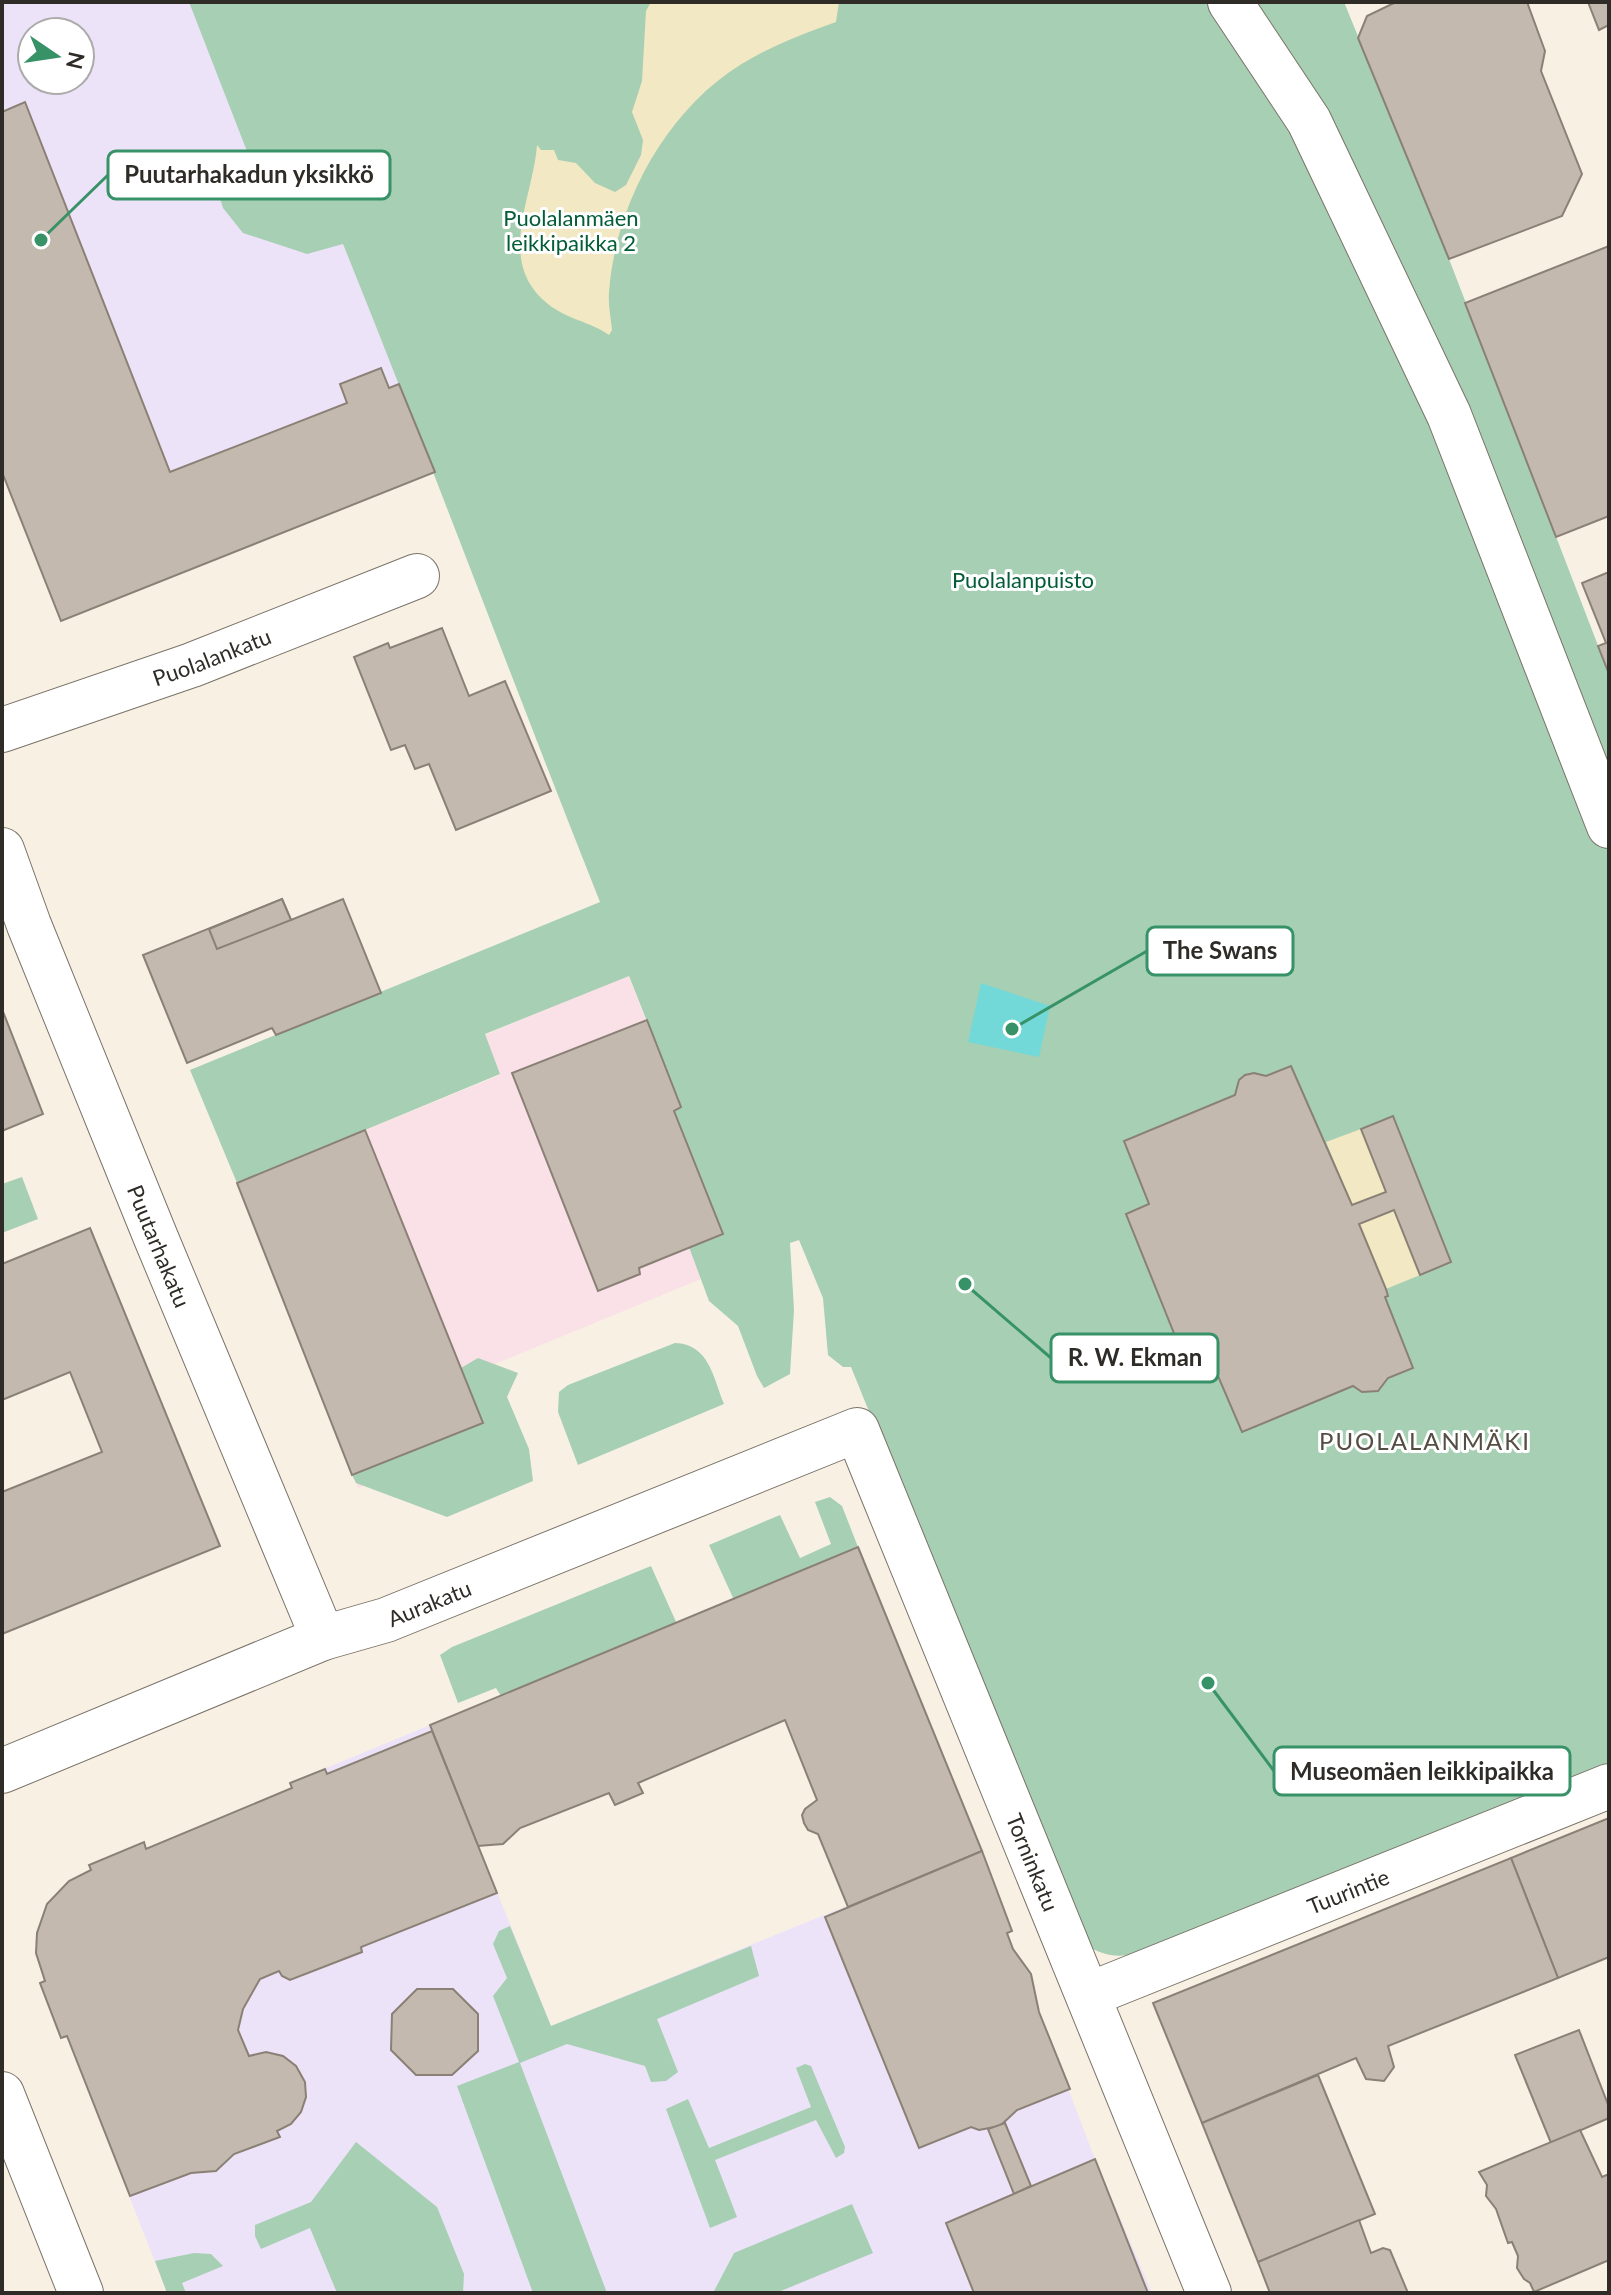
<svg xmlns="http://www.w3.org/2000/svg" width="1611" height="2295" font-family="Lato,sans-serif">
<style>
.commercial{fill:#fae0e7}
.education{fill:#ede3f8;fill-rule:evenodd}
.green{fill:#a6cfb4}
.sand{fill:#f2e8c3}
.water{fill:#73d9d8}
.building{fill:#c3b9ae;stroke:#8a8076;stroke-width:2}
.lines{fill:none;stroke-linecap:round;stroke-linejoin:round}
.minor-casing{stroke:#7a7368;stroke-width:46}
.tertiary-casing{stroke:#7a7368;stroke-width:46}
.minor{stroke:#fff;stroke-width:44}
.tertiary{stroke:#fff;stroke-width:44}
.labels{text-anchor:middle;dominant-baseline:central;stroke-width:6;stroke-linejoin:round;paint-order:stroke}
.park-label{font-size:22px;fill:#035d36;stroke:#fff}
.street-label{font-size:22px;fill:#2f2c27;stroke:#fff}
.neighbourhood-label{font-size:24px;letter-spacing:2px;fill:#544e43;stroke:#fff}
.leader{fill:none;stroke:#389268;stroke-width:3}
.callout-dot{fill:#389268;stroke:#fff;stroke-width:3}
.callout{fill:#fff;stroke:#389268;stroke-width:3}
.callout-label{font-size:24px;text-anchor:middle;font-weight:bold;fill:#2f2c27}
</style>
<rect width="100%" height="100%" fill="#f9f0e4"/>
<!-- commercial -->
<path class="commercial" d="M628 975 742 1262 466 1376 488 1432 358 1488 237 1183 500 1075 485 1035Z"/>
<!-- education -->
<g class="education">
<path d="M2 2H246L435 472 61 621 2 472ZM32 32H80V80H32Z"/>
<path d="M430 1725 551 2026 982 1851 1012 1931 1007 1934 1013 1949 1031 1974 1039 2012 1095 2159 1152 2293H167L67 2037 61 2038 40 1983 44 1981 36 1953 37 1933 47 1904 69 1881 91 1870 89 1865 144 1842 146 1848 291 1788 290 1783Z"/>
</g>
<!-- green -->
<g class="green">
<path d="M189 2H1344L1449 259 1609 674V1762L1135 1954C1115 1958 1101 1955 1085 1944L851 1367H843L828 1355 823 1298 799 1240 790 1243 794 1310 790 1374 764 1388 757 1376 738 1326 709 1301 689 1247 674 1111 681 1107 629 976 485 1034 500 1074 237 1183 190 1070 600 902C513 683 431 462 343 244L307 254 243 233 223 208 213 175 250 159Z"/>
<path d="M22 1177 38 1219 2 1233V1184Z"/>
<path d="M675 1343C709 1344 713 1377 724 1404L578 1465 558 1412 559 1392 568 1385Z"/>
<path d="M478 1358 518 1373 507 1397 529 1449 533 1481 447 1517 356 1483 352 1475 482 1423 461 1368Z"/>
<path d="M830 1497 842 1506 858 1547 734 1600 709 1545 780 1515 800 1558 831 1544 815 1502Z"/>
<path d="M651 1566 677 1624 501 1696 496 1688 458 1703 440 1655 452 1647Z"/>
<path d="M510 1926 551 2026 751 1946 759 1976 657 2019 678 2072 666 2081 651 2082 645 2066 567 2044 520 2063 607 2293H533L457 2086 519 2062 493 1996 507 1978 493 1944 499 1931Z"/>
<path d="M805 2064 811 2066 845 2147 844 2153 836 2158 816 2120 715 2160 737 2217 710 2228 666 2109 688 2099 709 2148 811 2107 796 2068Z"/>
<path d="M356 2142 437 2207 464 2274 463 2293H337L310 2228 261 2249 255 2236V2225L311 2202Z"/>
<path d="M852 2204 873 2253 776 2293H713L734 2253Z"/>
<path d="M194 2253 211 2254 223 2266 182 2283 186 2293H167L155 2261Z"/>
</g>
<!-- sand -->
<g class="sand">
<path d="M651 2H839L836 22C802 34 771 46 740 65 665 112 615 205 609 293 608 305 611 318 612 330L609 335C591 322 566 319 548 304 495 262 533 199 537 145L541 150H554L558 160 576 163 595 183 615 192 626 185 641 155 643 140 632 112 642 81 646 11Z"/>
<path d="M1361 1129 1386 1192 1352 1205 1326 1142Z"/>
<path d="M1394 1210 1420 1275 1386 1289 1359 1224Z"/>
</g>
<!-- water -->
<path class="water" d="M981 983 1050 1006 1039 1057 968 1042Z"/>
<!-- building -->
<g class="building">
<path d="M1396 2H1527L1545 51 1541 71 1582 174 1562 216 1449 259 1358 38 1367 16Z"/>
<path d="M1588 2H1609V25L1599 30Z"/>
<path d="M25 102 170 472 347 403 340 384 381 368 389 388 399 384 435 472 61 621 2 472V112Z"/>
<path d="M1609 246V516L1556 537 1465 303Z"/>
<path d="M1609 572V674L1598 646 1606 643 1582 583Z"/>
<path d="M442 628 469 696 505 681 551 791 456 830 429 764 415 769 405 745 391 750 354 657 388 643 390 648Z"/>
<path d="M282 899 291 920 343 899 381 993 276 1035 272 1028 187 1063 143 955Z"/>
<path d="M282 899 291 920 217 949 209 929Z"/>
<path d="M2 1009 43 1114 2 1131Z"/>
<path d="M647 1020 681 1107 674 1111 723 1234 639 1268 640 1274 598 1291 512 1073Z"/>
<path d="M1291 1066 1352 1205 1386 1192 1361 1129 1393 1116 1451 1262 1420 1275 1394 1210 1359 1224 1386 1289 1388 1296 1385 1297 1413 1368 1388 1378 1378 1391 1362 1392 1353 1386 1242 1432 1215 1369 1192 1378 1126 1214 1149 1204 1124 1141 1235 1095 1239 1080 1245 1075 1254 1073 1266 1076Z"/>
<path d="M365 1130 483 1423 352 1475 237 1183Z"/>
<path d="M90 1228 220 1546 2 1634V1492L102 1452 70 1372 2 1400V1264Z"/>
<path d="M858 1547 982 1851 848 1907 818 1834 808 1830 804 1823 802 1815 805 1809 817 1800 785 1720 638 1783 643 1793 615 1805 609 1793 520 1828 503 1844 478 1846 430 1725Z"/>
<path d="M432 1731 497 1893 361 1947 362 1952 290 1980 282 1976 279 1971 260 1979 243 2009 238 2030 249 2056 266 2052 283 2056 296 2066 305 2082 306 2097 301 2112 291 2124 277 2131 280 2137 234 2154 216 2171 191 2173 130 2196 67 2036 61 2038 40 1983 45 1981 36 1953 37 1933 47 1904 69 1881 91 1870 89 1865 144 1842 146 1849 292 1788 290 1783 325 1769 327 1774Z"/>
<path d="M1609 1818V1957L1558 1978 1511 1858Z"/>
<path d="M982 1851 1012 1931 1007 1933 1013 1949 1031 1974 1039 2012 1070 2089 1017 2110 1000 2126 979 2130 971 2127 919 2148 825 1917Z"/>
<path d="M1511 1858 1558 1978 1388 2046 1394 2067 1384 2081 1366 2079 1356 2058 1202 2123 1153 2003Z"/>
<path d="M417 1989H453L478 2014V2051L452 2075H416L391 2050 392 2014Z"/>
<path d="M1579 2030 1609 2107V2118L1551 2143 1515 2055Z"/>
<path d="M1318 2075 1375 2214 1258 2262 1202 2123Z"/>
<path d="M1005 2123 1031 2186 1014 2194 988 2129Z"/>
<path d="M1580 2130 1602 2177 1609 2174V2260L1534 2292 1530 2283 1524 2279 1517 2268 1518 2256 1512 2242 1508 2243 1496 2209 1486 2196 1487 2185 1479 2172Z"/>
<path d="M1095 2159 1148 2293H974L946 2223Z"/>
<path d="M1359 2220 1371 2253 1383 2248 1390 2250 1408 2293H1270L1258 2262Z"/>
</g>
<g class="lines">
<defs>
<g id="minor">
<path d="M1230 2 1309 121 1449 415 1609 826"/>
<path id="s1" d="M2 730 192 665 417 576"/>
<path id="s2" d="M323 1638 386 1620 857 1430 1209 2293"/>
<path id="s3" d="M1088 1995 1609 1786"/>
</g>
<g id="tertiary">
<path id="s4" d="M2 850 29 925 156 1238 323 1638 2 1771"/>
<path d="M2 2094 81 2293"/>
</g>
</defs>
<!-- minor casing -->
<use href="#minor" class="minor-casing"/>
<!-- tertiary casing -->
<use href="#tertiary" class="tertiary-casing"/>
<!-- minor -->
<use href="#minor" class="minor"/>
<!-- tertiary -->
<use href="#tertiary" class="tertiary"/>
</g>
<g class="labels">
<!-- park labels -->
<g class="park-label">
<text x="571" y="217">Puolalanmäen<tspan x="571" dy="25">leikkipaikka 2</tspan></text>
<text x="1023" y="579">Puolalanpuisto</text>
</g>
<!-- street labels -->
<g class="street-label">
<text stroke="none"><textPath href="#s1" startOffset="222">Puolalankatu</textPath></text>
<text stroke="none"><textPath href="#s4" startOffset="426">Puutarhakatu</textPath></text>
<text stroke="none"><textPath href="#s2" startOffset="112">Aurakatu</textPath></text>
<text stroke="none"><textPath href="#s2" startOffset="1040">Torninkatu</textPath></text>
<text stroke="none"><textPath href="#s3" startOffset="280">Tuurintie</textPath></text>
</g>
<!-- neighbourhood labels -->
<g class="neighbourhood-label">
<text x="1425" y="1440">PUOLALANMÄKI</text>
</g>
</g>
<!-- callouts -->
<path class="leader" d="M41 240L108 175M1012 1029L1147 951M965 1284L1051 1358M1208 1683L1274 1771"/>
<g class="callout-dot">
<circle cx="41" cy="240" r="8"/>
<circle cx="1012" cy="1029" r="8"/>
<circle cx="965" cy="1284" r="8"/>
<circle cx="1208" cy="1683" r="8"/>
</g>
<g class="callout">
<rect x="108" y="151" width="282" height="48" rx="8"/>
<rect x="1147" y="927" width="146" height="48" rx="8"/>
<rect x="1051" y="1334" width="167" height="48" rx="8"/>
<rect x="1274" y="1747" width="296" height="48" rx="8"/>
</g>
<g class="callout-label">
<text x="249" y="183">Puutarhakadun yksikkö</text>
<text x="1220" y="959">The Swans</text>
<text x="1135" y="1366">R. W. Ekman</text>
<text x="1422" y="1780">Museomäen leikkipaikka</text>
</g>
<!-- border -->
<rect width="1611" height="2295" fill="none" stroke="#2f2c27" stroke-width="8"/>
<!-- north arrow -->
<g transform="translate(56 56) rotate(103)"><circle r="38" fill="#ffffff" stroke="#acaba9" stroke-width="2"/>
<path d="M0-6L14 30L0 20L-14 30Z" fill="#389268"/>
<text y="-12" font-size="22" font-weight="bold" text-anchor="middle" fill="#2f2c27">N</text>
</g>
</svg>
